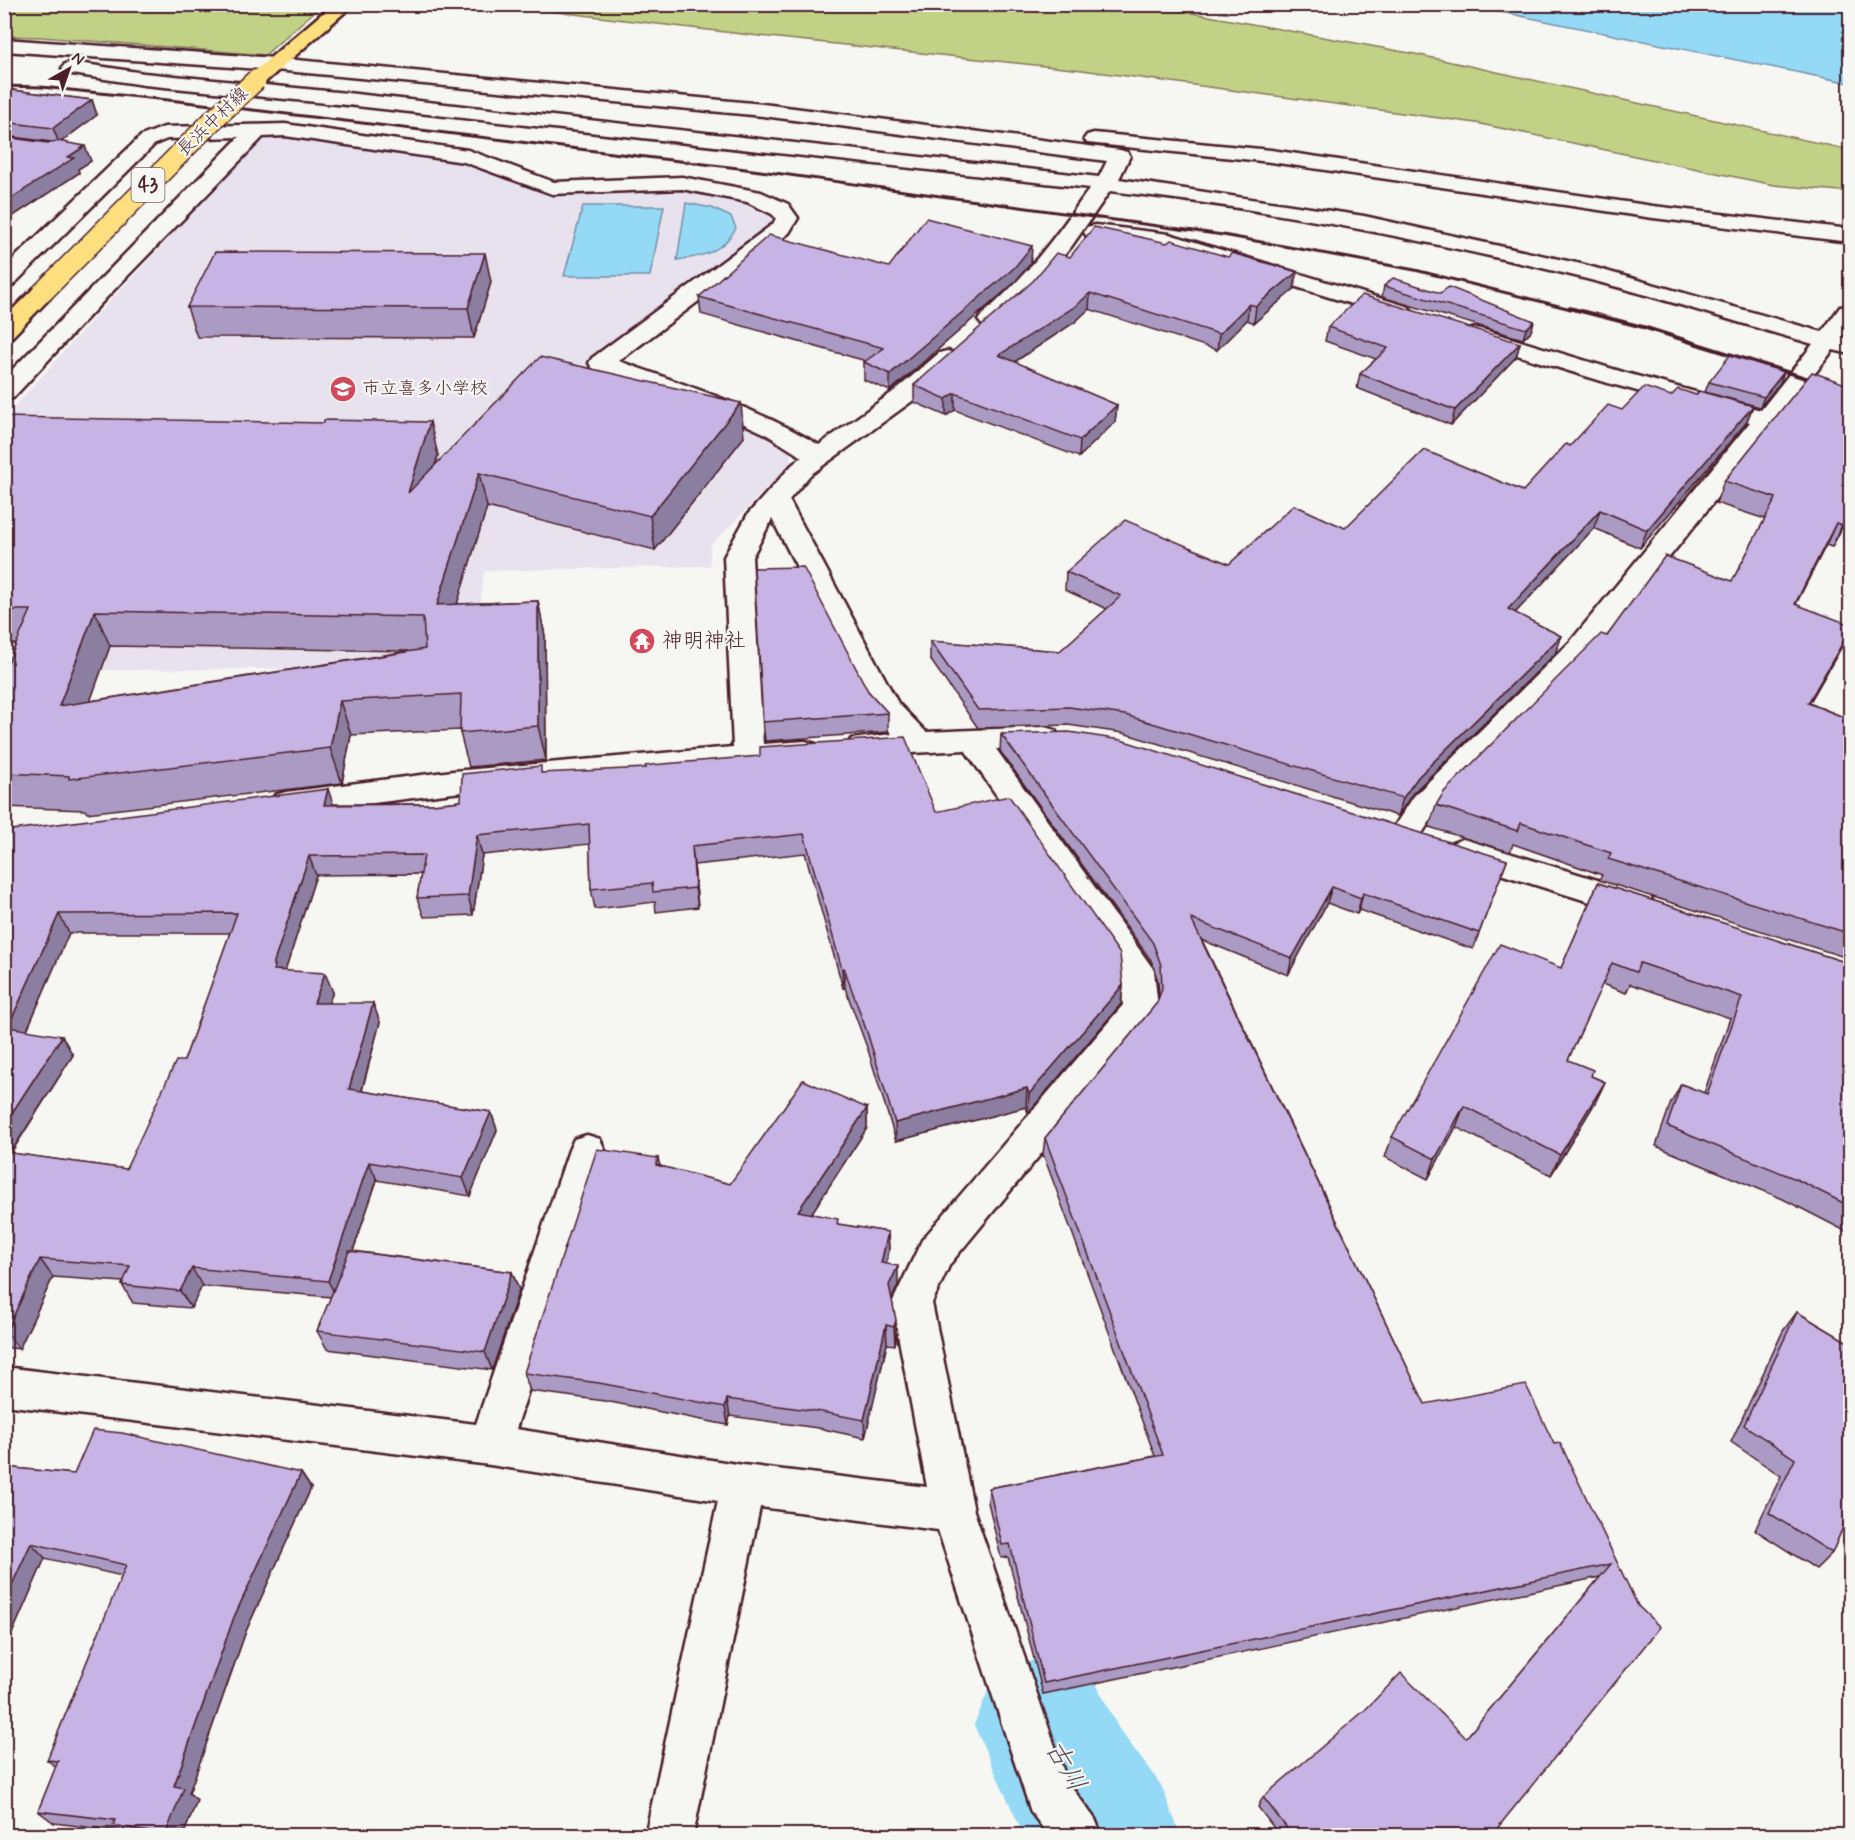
<svg xmlns="http://www.w3.org/2000/svg" width="1855" height="1840" font-family="Mynerve,'Klee One',sans-serif">
<style>
.built{fill:#e8e2ee}
.green{fill:#c1d186;stroke:#867858;stroke-width:1.5}
.water{fill:#94daf6;stroke:#768fa5;stroke-width:1.5}
.lines{fill:none;stroke-linecap:round;stroke-linejoin:round}
.river{fill:#94daf6;fill-rule:evenodd}
.minor-casing{stroke:#4a1f2b;stroke-width:5}
.major-casing{stroke:#4a1f2b;stroke-width:5}
.minor{fill:#f6f6f2;fill-rule:evenodd}
.major{fill:#fddf80;fill-rule:evenodd}
.rail-far1{stroke:#4a1f2b;stroke-width:3}
.rail{stroke:#4a1f2b;stroke-width:4}
.major-bridge-casing{stroke:#4a1f2b;stroke-width:23;stroke-linecap:butt}
.major-bridge{stroke:#fddf80;stroke-width:20}
.wall{fill:#ab9bc4;stroke:#4a1f2b;stroke-width:1.5;fill-rule:evenodd}
.shaded-wall{fill:#8b7ea0;stroke:#4a1f2b;stroke-width:1.5}
.building{fill:#c7b4e4;stroke:#4a1f2b;stroke-width:1.5;fill-rule:evenodd}
.labels{text-anchor:middle;dominant-baseline:central;stroke-width:4.5;stroke-linejoin:round;paint-order:stroke}
.far-street-label{font-size:18px;fill:#4a1f2b;stroke:#f6f6f2}
.far-poi-label{font-size:18px;fill:#4a1f2b;stroke:#f6f6f2;text-anchor:start}
.shield{fill:#f6f6f2;stroke:#7e6067;stroke-width:1.5}
.shield-label{font-size:20px;font-weight:bold;fill:#4a1f2b}
.poi-label{font-size:21px;fill:#4a1f2b;stroke:#f6f6f2;text-anchor:start}
.near-water-label{font-size:27px;font-style:italic;fill:#5c4e5e;stroke:#f6f6f2}
</style>
<rect width="100%" height="100%" fill="#f6f6f2"/>
<filter id="ink" filterUnits="userSpaceOnUse"><feTurbulence type="fractalNoise" baseFrequency=".0167" numOctaves="2"/><feDisplacementMap in="SourceGraphic" scale="12" xChannelSelector="R" yChannelSelector="G"/><feConvolveMatrix kernelMatrix="1 2 1 2 8 2 1 2 1" color-interpolation-filters="sRGB"/></filter>
<g filter="url(#ink)">
<!-- built -->
<path class="built" d="M277 135 461 160 545 192 676 188 699 190 746 201 773 213 776 218 771 225 585 363 729 415 789 444 792 463 710 546V566L484 571 474 667 5 671V417L91 321 258 143Z"/>
<!-- green -->
<g class="green">
<path d="M5 4H322V5L265 55 41 37 5 36Z"/>
<path d="M1149 5 1415 54 1850 150V192L1774 185 1476 123 1082 70 750 35 498 5Z"/>
</g>
<!-- water -->
<g class="water">
<path d="M1466 5H1850V83Z"/>
<path d="M686 203 712 208 731 217 736 228C723 252 702 257 677 260Z"/>
<path d="M583 206H664L650 276H564Z"/>
</g>
<g class="lines">
<!-- river -->
<path class="river" d="M1043 1656 1092 1676 1119 1729 1161 1785 1181 1836H1024L974 1725 994 1676Z"/>
<defs>
<g id="minor">
<path d="M4 39 275 58 763 104 1120 150 1127 152 1130 156 1119 179 1364 216 1581 264 1822 332 1840 307 1850 306V325L1842 337 1850 340V354L1833 350 1776 424 1590 656 1436 812 1417 841 1406 844 1395 841 1390 833 1414 796 1570 642 1750 422 1608 383 1468 340 1464 335 1468 330 1476 328 1484 330 1626 373 1761 410 1813 344C1731 321 1650 294 1567 274 1417 238 1264 208 1110 191L1071 247 1031 296 998 325 990 327 982 325 978 320 982 315C1027 276 1056 236 1090 188L347 105 144 85 72 74 65 72 62 68 65 64 72 62 144 73 347 93 1099 177 1107 161 763 116 275 70 4 51Z"/>
<path d="M285 124 468 150 554 182 682 177 761 192 788 204 798 218 789 233 619 361C688 386 755 407 819 445L897 389 939 353 947 351 955 353 959 358 915 399 810 475 789 500 898 703 926 732 1044 727 1055 730 1059 737 1055 744 1044 747 996 749 1154 970 1158 1008 1153 1018 950 1264 932 1303 974 1511 1067 1781 1095 1819 1102 1836H1049L1031 1812 938 1530 760 1507 693 1836H645L718 1501 490 1465 4 1405V1367L476 1424 569 1150 574 1139 587 1135 600 1139 605 1150 516 1429 743 1465 927 1487 892 1303 922 1240 1123 1005 1120 972 965 750 862 756 851 753 847 746 851 739 892 734 871 709 772 519 752 557 763 744 805 741 816 744 820 751 816 758 805 761 453 793 286 814 275 811 270 803 275 795 286 792 453 771 733 747 724 557 748 514 792 465 802 457 764 433 729 417 592 368 589 363 592 358 773 224 776 218 772 214 747 202 682 189 552 194 464 162 285 136 263 137 107 297 13 398 4 400V378L239 137 167 139 155 144 12 286 4 288V268L141 136 164 127Z"/>
<path d="M1094 133 1271 150 1653 206 1850 229V242L1653 218 1271 162 1087 143 1084 139 1087 135Z"/>
<path d="M1095 225 1169 234 1409 307 1413 312 1409 317 1401 319 1159 245 1087 237 1084 232 1087 227Z"/>
<path d="M1463 839 1650 896 1654 905 1650 914 1638 917 1452 859 1447 851 1452 843Z"/>
</g>
<g id="major">
<path d="M333 4H354L263 84H249L246 80 249 76Z"/>
<path d="M42 286 50 288 53 293 50 298 12 337 4 339V318L34 288Z"/>
</g>
</defs>
<!-- minor casing -->
<use href="#minor" class="minor-casing"/>
<!-- major casing -->
<use href="#major" class="major-casing"/>
<!-- minor -->
<use href="#minor" class="minor"/>
<!-- major -->
<use href="#major" class="major"/>
<!-- rail-far1 -->
<path class="rail-far1" d="M4 86 41 87 178 101 738 168 1223 235 1415 270 1575 310"/>
<!-- rail -->
<path class="rail" d="M1569 308 1643 327 1850 392"/>
<defs>
<path id="major-bridge" d="M42 293 213 120 256 80"/>
</defs>
<!-- major-bridge casing -->
<use href="#major-bridge" class="major-bridge-casing"/>
<!-- major-bridge -->
<use href="#major-bridge" class="major-bridge"/>
</g>
<!-- wall -->
<g class="wall">
<path d="M4 89 92 100 97 115 61 142 91 161 78 169 79 173 13 216 4 224V137L48 143 52 142 4 136Z"/>
<path d="M1070 257H1228L1297 272 1294 289 1254 323 1247 320 1217 350 1089 309 1075 322 1015 362 1117 405 1115 422 1079 457 955 410 946 416 914 402V385Z"/>
<path d="M1031 263 1013 284 890 391 864 380V362L866 361 701 314 699 297 889 267Z"/>
<path d="M491 282 474 338 197 337 187 307Z"/>
<path d="M1384 286 1440 293 1534 321 1531 331 1523 339 1382 297Z"/>
<path d="M1328 327 1520 343 1516 357 1451 425 1357 388 1360 374 1376 359 1325 341Z"/>
<path d="M1709 382 1780 383 1760 407 1705 392Z"/>
<path d="M1851 386V510L1832 547 1826 545 1795 605 1851 629 1841 648 1809 703 1851 720V959L1599 880 1602 875 1513 844 1510 852 1429 827 1436 805 1607 636 1732 581 1765 519 1716 503 1724 481Z"/>
<path d="M1696 395 1753 406 1746 423 1640 548 1594 528 1515 613 1561 636 1555 654 1412 794 1398 816 1123 733 1068 725 978 728 930 659V641L1060 651 1107 609 1065 590 1066 572 1229 564 1345 528 1523 491 1570 446 1622 410 1671 396Z"/>
<path d="M4 417 438 455 436 464 744 437 655 550 487 507 457 604 538 601 545 636 546 760 469 767 460 733V730L351 735 342 783 87 813 85 810 4 807V672L16 644H4ZM110 646 409 651 90 701Z"/>
<path d="M868 691 888 713V732L765 741 763 722Z"/>
<path d="M1001 734 1507 860 1473 949 1359 910 1357 914 1327 903 1288 975 1202 940 1425 1404 1554 1444 1638 1606 1491 1836H1280L1258 1807 1263 1797 1466 1738 1600 1577 1043 1694 1008 1557 1001 1558 988 1502 989 1488 1155 1456 1043 1154 1045 1138 1157 1003 1159 998 1158 981 1151 960 1000 751Z"/>
<path d="M543 773 936 812 1123 985 1121 1004 1028 1113 1026 1107 896 1141 868 1050 845 988H843L805 853 694 865 698 907 656 912 655 902 595 909 591 889 590 844 482 855 473 915 424 917 417 898 421 874 316 875 285 971 333 992 328 1003 380 1022 362 1091 491 1112 497 1130 470 1196 377 1180 353 1251 512 1272 519 1290 492 1370 327 1349 317 1331 331 1297 202 1286 191 1308 133 1303 122 1285 123 1282 53 1277 19 1349 4 1347V831L334 804H433L461 801ZM69 933H230L184 1061 126 1169 11 1153 73 1055 27 1030Z"/>
<path d="M1598 883 1851 964V1234L1783 1199 1656 1146 1670 1105 1681 1084 1704 1093 1730 1018 1630 984 1626 993 1602 984 1568 1060 1591 1076 1605 1082 1595 1103 1551 1175 1456 1127 1428 1179 1385 1157 1392 1137 1561 968Z"/>
<path d="M867 1108V1128L811 1214 838 1224 888 1232 889 1251 886 1264 898 1285 892 1299 896 1338 895 1345 887 1344 865 1438 818 1428 730 1416 728 1425 605 1401 530 1391 524 1373 658 1158 660 1166 730 1184Z"/>
<path d="M1797 1312 1847 1342 1851 1334V1508L1832 1553 1816 1569 1755 1530 1781 1476 1731 1442 1783 1331Z"/>
<path d="M4 1467 74 1474 301 1473 311 1488 246 1631 189 1793 197 1800 183 1836H126L120 1831 54 1823 38 1811 56 1767 47 1760 122 1576 45 1558 4 1652Z"/>
</g>
<!-- shaded-wall -->
<g class="shaded-wall">
<path d="M92 100 97 115 59 143 53 128Z"/>
<path d="M85 146 91 161 78 169 79 173 13 216 4 224V203L68 157Z"/>
<path d="M1032 246 1031 263 1013 284 890 391V374Z"/>
<path d="M485 253 491 282 474 338 468 308Z"/>
<path d="M1297 272 1294 289 1254 323 1256 306Z"/>
<path d="M1090 293 1089 309 1075 322 999 372V355Z"/>
<path d="M1249 304 1247 320 1217 350 1219 334Z"/>
<path d="M1534 321 1531 331 1523 339 1526 329Z"/>
<path d="M1520 343 1516 357 1451 425 1455 410Z"/>
<path d="M1784 372 1780 383 1760 407 1764 397Z"/>
<path d="M955 393V410L946 416V399Z"/>
<path d="M741 403 744 437 655 550 650 516Z"/>
<path d="M1117 405 1115 422 1079 457 1080 440Z"/>
<path d="M1753 406 1746 423 1640 548 1647 530Z"/>
<path d="M430 422 438 455 417 528 408 493Z"/>
<path d="M479 473 487 507 446 640 437 605Z"/>
<path d="M1851 508V510L1832 547 1842 525Z"/>
<path d="M1600 510 1594 528 1502 627 1508 609Z"/>
<path d="M1836 523 1826 545 1785 626 1795 604Z"/>
<path d="M538 601 545 636 546 760 538 726Z"/>
<path d="M95 611 110 646 76 741 59 706Z"/>
<path d="M1851 628 1841 648 1797 725 1808 703Z"/>
<path d="M1561 636 1555 654 1412 794 1398 816 1403 798 1418 777Z"/>
<path d="M340 701 351 735 342 783 330 748Z"/>
<path d="M328 789 335 809 324 805Z"/>
<path d="M477 835 482 855 473 915 468 896Z"/>
<path d="M692 846 694 865 698 907 695 888Z"/>
<path d="M309 856 316 875 282 981 274 970 273 965Z"/>
<path d="M1332 887 1327 903 1288 975 1292 958Z"/>
<path d="M1363 893 1359 910 1357 914 1361 898Z"/>
<path d="M59 914 69 933 20 1046 8 1027Z"/>
<path d="M844 968 845 988H843L842 969Z"/>
<path d="M325 973 333 992 321 1022 314 1003Z"/>
<path d="M1123 985 1121 1004 1028 1113 1029 1094Z"/>
<path d="M373 1003 380 1022 357 1108 349 1089Z"/>
<path d="M62 1036 73 1055 4 1163V1125Z"/>
<path d="M1605 1082 1595 1103 1551 1175 1560 1155Z"/>
<path d="M1027 1088 1026 1107 896 1141 895 1123Z"/>
<path d="M1464 1106 1456 1127 1428 1179 1435 1159Z"/>
<path d="M867 1108V1128L800 1231 798 1211Z"/>
<path d="M491 1112 497 1130 470 1196 463 1178Z"/>
<path d="M369 1162 377 1180 337 1298 328 1281Z"/>
<path d="M888 1232 889 1251 882 1282 881 1263Z"/>
<path d="M40 1259 53 1277 19 1349 6 1332Z"/>
<path d="M898 1266V1285L890 1303 889 1285Z"/>
<path d="M192 1268 202 1286 191 1308 180 1291Z"/>
<path d="M512 1272 519 1290 492 1370 485 1352Z"/>
<path d="M896 1320V1338L895 1345 894 1327Z"/>
<path d="M886 1325 887 1344 865 1438 864 1420Z"/>
<path d="M727 1399 730 1416 728 1425 725 1407Z"/>
<path d="M301 1473 311 1488 246 1631 189 1793 197 1800 183 1836H166L165 1835 174 1786 234 1617Z"/>
<path d="M31 1543 45 1558 4 1652V1602Z"/>
</g>
<!-- building -->
<g class="building">
<path d="M4 89 92 100 53 128 4 122Z"/>
<path d="M4 137 48 143 57 141 85 146 68 157 74 158 4 203Z"/>
<path d="M926 218 1032 246 1014 268 890 374 864 362 884 348 699 297 769 235 889 267Z"/>
<path d="M1094 227 1167 243 1171 240 1228 257 1232 253 1297 272 1256 306 1249 304 1219 334 1090 293 1076 306 999 355 1117 405 1080 440 955 393 946 399 914 385 1033 281 1056 253 1070 257Z"/>
<path d="M215 252 485 253 468 308 187 307Z"/>
<path d="M1393 278 1440 293 1449 287 1534 321 1526 329 1384 286Z"/>
<path d="M1362 295 1520 343 1455 410 1360 374 1388 348 1328 327Z"/>
<path d="M1730 355 1784 372 1764 397 1709 382Z"/>
<path d="M540 357 741 403 650 516 479 473 437 605 538 601V726L460 733 461 694 340 701 330 748 69 779V776L4 773V672L31 610H4V417L324 423V420L430 422 408 493ZM95 611 423 617 425 649 59 706Z"/>
<path d="M1812 372 1851 386V508L1842 525 1836 523 1795 604 1851 625V628L1808 703 1851 720V934L1608 859 1611 853 1521 823 1518 831 1436 805 1444 792 1601 634 1607 636 1665 556 1732 581 1776 498 1724 481Z"/>
<path d="M1644 387 1671 396 1678 389 1696 395 1699 391 1753 406 1647 530 1600 510 1508 609 1561 636 1418 777 1403 798 1125 715 1069 707 978 710 930 641 1060 651 1121 596 1066 572 1125 520 1229 564 1294 505 1345 528 1424 450 1523 491 1566 444 1570 446 1608 405 1622 410Z"/>
<path d="M803 567 868 691 888 713 763 722 754 568Z"/>
<path d="M1069 732 1121 740 1507 860 1479 933 1363 893 1361 898 1332 887 1292 958 1191 919 1425 1404 1526 1385 1554 1444 1560 1443 1638 1606 1660 1627 1491 1836H1293L1263 1797 1365 1710 1401 1673 1466 1738 1611 1564 1044 1683 1010 1544 1002 1545 989 1488 1163 1455 1045 1138 1157 1003 1162 988 1161 965 1153 943 1001 734Z"/>
<path d="M905 737 936 812 1009 796 1120 954 1123 985 1029 1094 1027 1088 895 1123 867 1032 844 968 842 969 804 834 692 846 695 888 653 892 652 883 591 889 589 824 477 835 468 896 417 898 424 855 309 856 273 965H275L274 970 325 973 314 1003H373L349 1089 491 1112 463 1178 369 1162 328 1281 192 1268 180 1291 122 1285 130 1266 40 1259 6 1332H4V1152L126 1169 176 1061H184L237 913 59 914 8 1027 62 1036 4 1125V831L328 789 324 805 433 804 461 801 462 774 541 766V773L646 768 645 766 651 765 760 756V747Z"/>
<path d="M1598 883 1851 964V1207L1796 1179 1667 1126 1681 1084 1707 1094 1742 997 1640 963 1636 972 1612 963 1568 1060 1593 1070 1591 1076 1605 1082 1560 1155 1464 1106 1435 1159 1392 1137 1500 944 1561 968Z"/>
<path d="M803 1080 867 1108 798 1211 838 1219 837 1224 888 1232 881 1263 898 1266 889 1285 896 1320 894 1327 886 1325 864 1420 816 1411 727 1399 725 1407 599 1383 524 1373 597 1149 658 1158 656 1165 730 1184Z"/>
<path d="M349 1251 512 1272 485 1352 317 1331Z"/>
<path d="M1797 1312 1851 1344V1508L1832 1553 1769 1513 1795 1459 1744 1425Z"/>
<path d="M93 1430 122 1433 301 1473 234 1617 174 1786 184 1788 165 1835 113 1825 115 1820 38 1811 58 1761 47 1760 126 1565 31 1543 4 1602V1467L74 1474Z"/>
</g>
</g>
<!-- icons -->
<defs>
<symbol id="school-disc" viewBox="-11 -11 22 22"><circle r="9.5" fill="#d1495b" stroke="#f6f6f2"/><path d="M0-5L7-2L0 1L-7-2ZM-4 1L0 2.5L4 1V4Q0 6-4 4Z" fill="#fff"/></symbol>
<symbol id="temple-disc" viewBox="-11 -11 22 22"><circle r="9.5" fill="#d1495b" stroke="#f6f6f2"/><path d="M0-6L5-2H3V0L6.5 2.5H4V6H1.5V3h-3V6H-4V2.5H-6.5L-3 0V-2H-5Z" fill="#fff"/></symbol>
</defs>
<g fill-rule="evenodd">
<use href="#school-disc" x="328" y="374" width="30" height="30"/>
<use href="#temple-disc" x="627" y="626" width="30" height="30"/>
</g>
<g class="labels">
<!-- far-street labels -->
<g class="far-street-label">
<text transform="translate(213 122) rotate(-44)">長浜中村線</text>
</g>
<!-- far-poi labels -->
<g class="far-poi-label">
<text x="362" y="389">市立喜多小学校</text>
</g>
<!-- shield labels -->
<rect class="shield" x="131.5" y="168" width="33" height="34" rx="4.5"/>
<g class="shield-label">
<text x="148" y="185">43</text>
</g>
<!-- poi labels -->
<g class="poi-label">
<text x="662" y="641">神明神社</text>
</g>
<!-- near-water labels -->
<g class="near-water-label">
<text transform="translate(1065 1766) rotate(61)">古川</text>
</g>
</g>
<!-- margin -->
<rect width="1855" height="1840" fill="none" stroke="#f6f6f2" stroke-width="24"/>
<rect x="12" y="12" width="1831" height="1816" fill="none" stroke="#4a1f2b" stroke-width="2" filter="url(#ink)"/>
<!-- north arrow -->
<g transform="translate(69 69) rotate(40)" stroke="#f6f6f2" stroke-width="4.5" paint-order="stroke">
<path d="M0-4.5L10 22L0 15L-10 22Z" fill="#4a1f2b"/>
<text y="-9" font-size="16" font-weight="bold" text-anchor="middle" fill="#4a1f2b">N</text>
</g>
</svg>
